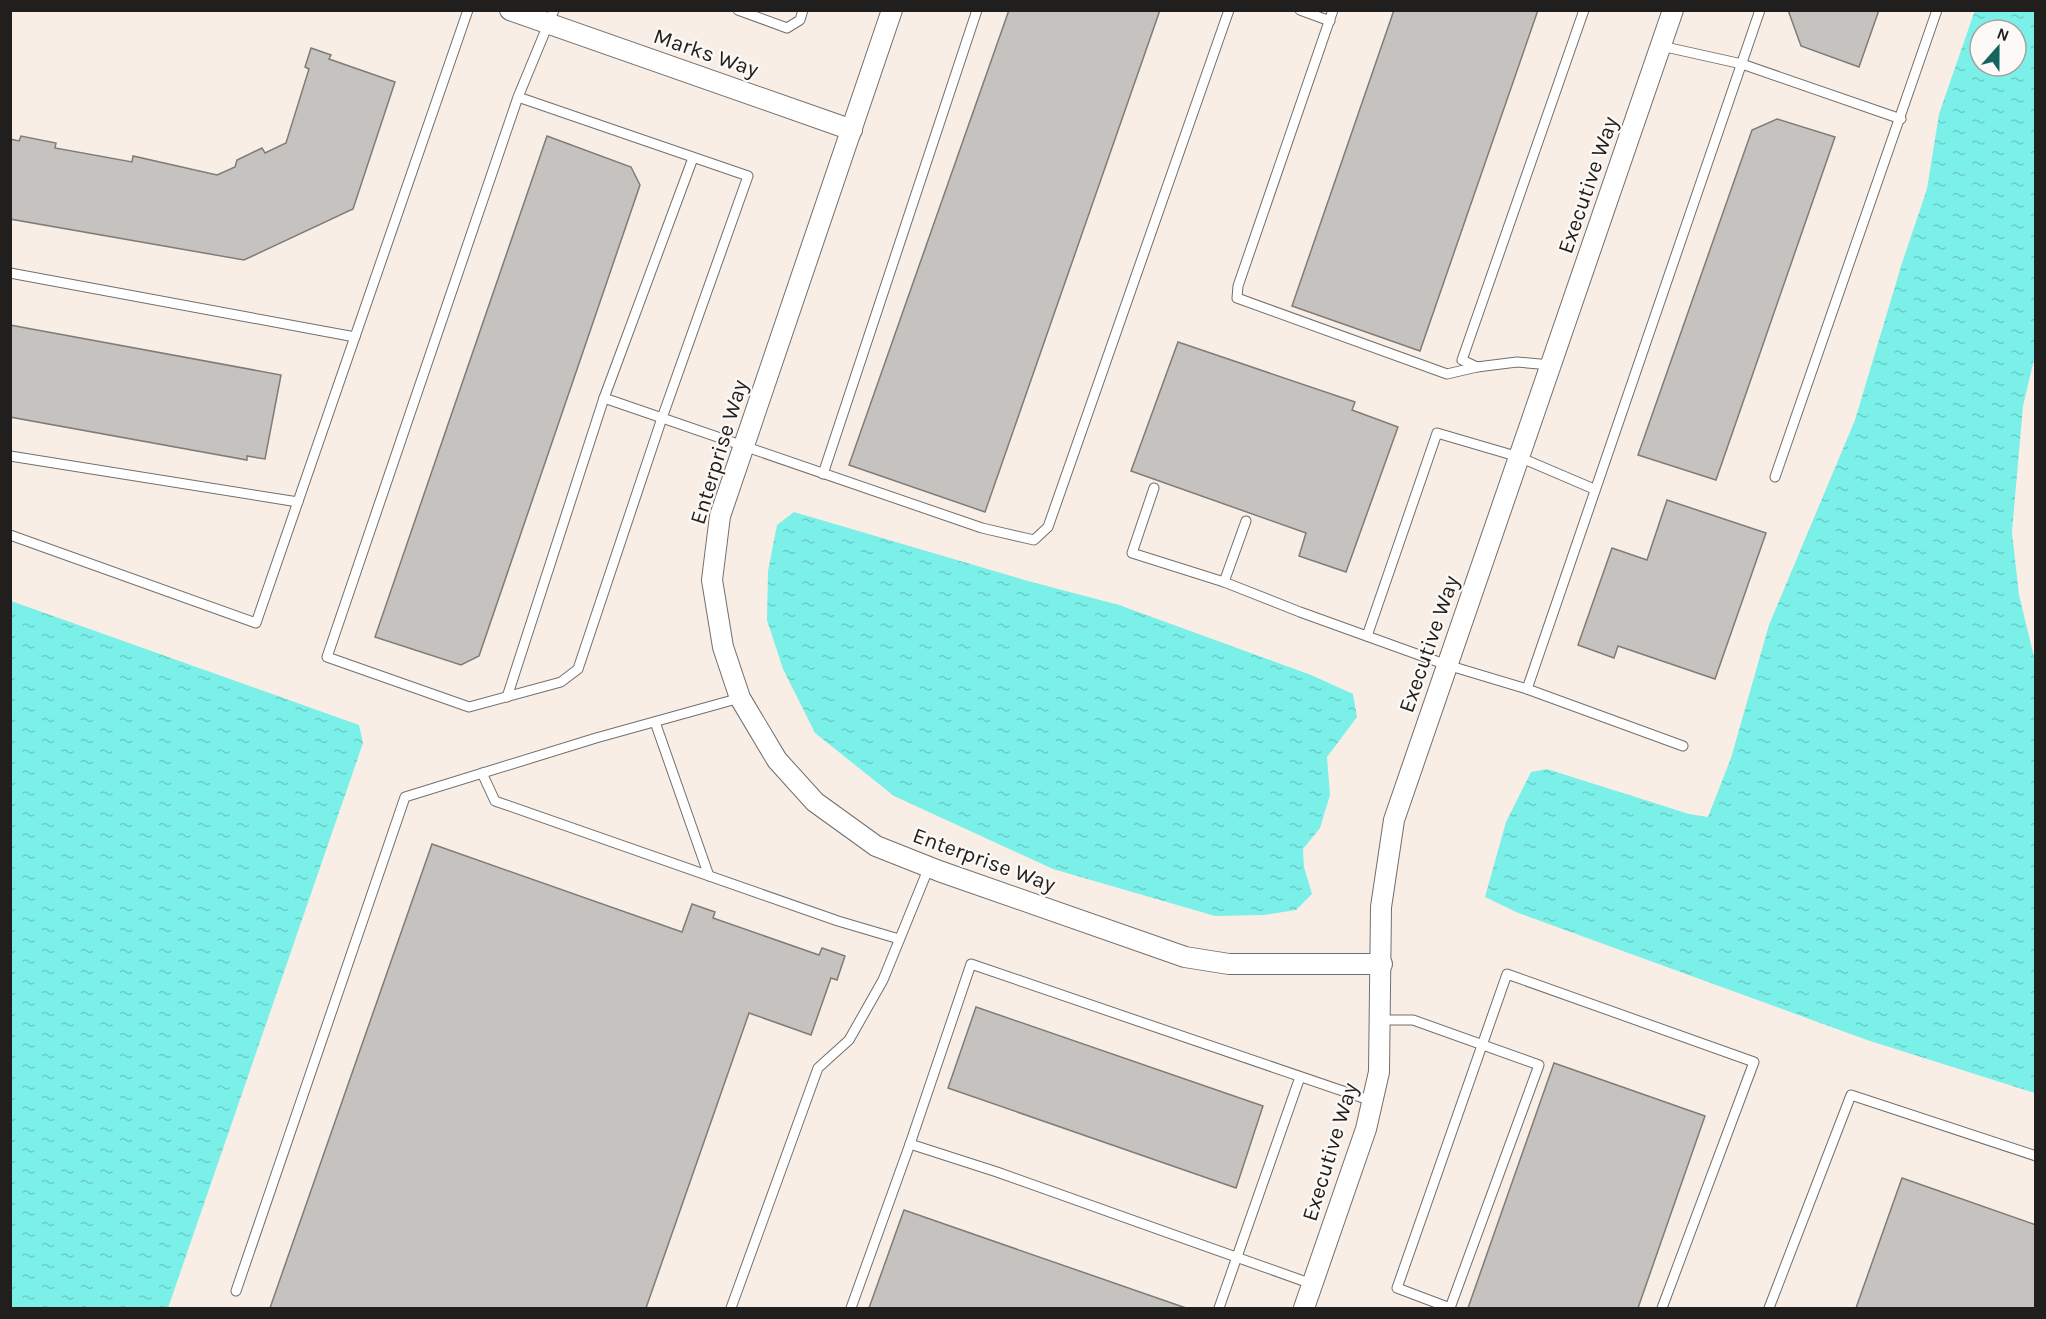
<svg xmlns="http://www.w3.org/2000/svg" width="2046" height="1319" font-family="Karla,sans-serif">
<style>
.built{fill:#f8eee5;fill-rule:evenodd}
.water{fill:url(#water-ripples);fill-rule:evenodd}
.building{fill:#c6c2bf;stroke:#7f7c78;stroke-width:1.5}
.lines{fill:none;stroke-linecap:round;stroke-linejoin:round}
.lane-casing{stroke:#736f6c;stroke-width:11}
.street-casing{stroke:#736f6c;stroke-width:22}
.lane{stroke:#fff;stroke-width:9}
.street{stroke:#fff;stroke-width:20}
.labels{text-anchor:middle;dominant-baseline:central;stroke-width:4.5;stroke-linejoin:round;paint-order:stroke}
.street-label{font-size:22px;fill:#201f1e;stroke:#fdf9f6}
</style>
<defs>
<pattern id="water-ripples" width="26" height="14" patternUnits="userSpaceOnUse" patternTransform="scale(1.5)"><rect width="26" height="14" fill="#7af0e8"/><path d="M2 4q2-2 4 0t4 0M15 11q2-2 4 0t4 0" fill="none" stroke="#69cdc7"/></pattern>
</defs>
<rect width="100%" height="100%" fill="#fdf9f6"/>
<!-- built -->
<path class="built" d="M11 11H2035V1308H11ZM1980 30H2016V66H1980Z"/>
<!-- water -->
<g class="water">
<path d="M1975 10 2035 11 2036 351 2023 406 2012 532 2019 595 2036 665 2035 1093 1867 1040 1516 912 1485 897 1506 822 1531 772 1547 769 1689 814 1708 817 1731 758 1769 625 1855 420 1902 263 1927 189 1939 114ZM1980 30H2016V66H1980Z"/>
<path d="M794 512 1028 581 1119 605 1311 675 1353 694 1357 717 1327 757 1330 795 1320 828 1303 849 1304 867 1312 894 1296 910 1264 915 1215 916 1053 869 894 796 815 733 783 669 767 620 768 571 777 525Z"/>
<path d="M11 601 359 725 363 743 168 1308H11Z"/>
</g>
<!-- building -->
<g class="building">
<path d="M1009 10H1160L985 512 849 465Z"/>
<path d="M1394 10H1538L1420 351 1292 306Z"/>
<path d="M1788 10H1879L1859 67 1801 46Z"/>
<path d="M311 48 331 55 329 59 395 82 353 209 244 260 10 219V139L19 141 21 136 56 143 55 148 132 162 133 156 217 175 235 167 237 160 262 148 265 153 286 143 309 69 305 67Z"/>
<path d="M1777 119 1835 137 1716 480 1638 455 1752 130Z"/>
<path d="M547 136 631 167 640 185 479 656 461 665 375 637Z"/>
<path d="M10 325 281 375 265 459 247 456V460L10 417Z"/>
<path d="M1178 342 1355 402 1352 410 1398 427 1346 572 1299 556 1306 533 1131 471Z"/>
<path d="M1667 500 1766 533 1715 679 1618 646 1614 658 1578 645 1612 548 1647 560Z"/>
<path d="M432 844 682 932 692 904 715 912 713 918 819 955 822 948 845 956 837 980 831 978 811 1035 749 1013 646 1308H270Z"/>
<path d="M976 1007 1263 1106 1236 1188 948 1088Z"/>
<path d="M1554 1063 1705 1116 1638 1308H1468Z"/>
<path d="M1902 1178 2036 1225V1308H1856Z"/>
<path d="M904 1210 1186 1308H869Z"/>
</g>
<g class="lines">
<defs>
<g id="lane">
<path d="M738 10 787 28 800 20 803 10"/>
<path d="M1300 10 1330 21"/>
<path d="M1333 10 1238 286 1237 298 1447 374 1477 367"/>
<path d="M1661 46 1742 64 1901 119"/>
<path d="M518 97 748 176 662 418 578 669 561 682 469 707 327 657 518 97 554 10"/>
<path d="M10 273 355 337"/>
<path d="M1551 365 1517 362 1477 367 1462 360 1584 10"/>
<path d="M604 398 982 528 1034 540 1048 527 1229 10"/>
<path d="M10 456 298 502"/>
<path d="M823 474 977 10"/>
<path d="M1775 477 1937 10"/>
<path d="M1154 488 1132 553 1224 582 1300 612 1447 665 1527 689 1683 746"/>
<path d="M10 535 256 623 468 10"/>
<path d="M1224 582 1246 521"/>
<path d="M1367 636 1437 433 1519 457 1594 489"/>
<path d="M1527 689 1760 10"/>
<path d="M507 697 604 398 693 158"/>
<path d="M655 722 709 876"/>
<path d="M482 773 495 801 838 921 899 939"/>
<path d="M1380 1020H1413L1539 1065 1450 1308 1397 1288 1507 974 1754 1062 1662 1308"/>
<path d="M910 1144 997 1172 1312 1284"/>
<path d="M236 1291 405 797 596 738 740 698"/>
<path d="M731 1308 818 1068 849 1040 883 980 929 867"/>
<path d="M851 1308 910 1144 971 964 1372 1101"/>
<path d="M1219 1308 1300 1077"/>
<path d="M1769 1308 1851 1095 2036 1156"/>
</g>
<g id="street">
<path d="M510 10 852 130"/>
<path d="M892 10 720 516 712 580 723 647 740 698 777 760 815 802 876 846 939 871 1185 957 1229 964H1382"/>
<path d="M1304 1308 1366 1129 1379 1072 1381 907 1394 820 1673 10"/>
</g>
</defs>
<!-- lane casing -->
<use href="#lane" class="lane-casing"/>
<!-- street casing -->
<use href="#street" class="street-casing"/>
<!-- lane -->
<use href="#lane" class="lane"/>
<!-- street -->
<use href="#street" class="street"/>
</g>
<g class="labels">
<!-- street labels -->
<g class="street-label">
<text transform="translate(706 53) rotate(19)">Marks Way</text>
<text transform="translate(1588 185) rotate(-71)">Executive Way</text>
<text transform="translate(719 452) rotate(-73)">Enterprise Way</text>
<text transform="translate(1429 644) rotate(-71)">Executive Way</text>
<text transform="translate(984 860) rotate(20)">Enterprise Way</text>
<text transform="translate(1330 1152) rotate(-73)">Executive Way</text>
</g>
</g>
<!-- border -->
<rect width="2046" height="1319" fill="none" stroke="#201f1e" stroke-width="24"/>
<!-- north arrow -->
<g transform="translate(1998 48) rotate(21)"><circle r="28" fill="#fdf9f6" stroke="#a5a2a0" stroke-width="1.5"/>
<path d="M0-4.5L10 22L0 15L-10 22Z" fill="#166460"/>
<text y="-9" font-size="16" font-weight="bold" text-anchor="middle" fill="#201f1e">N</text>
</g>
</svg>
